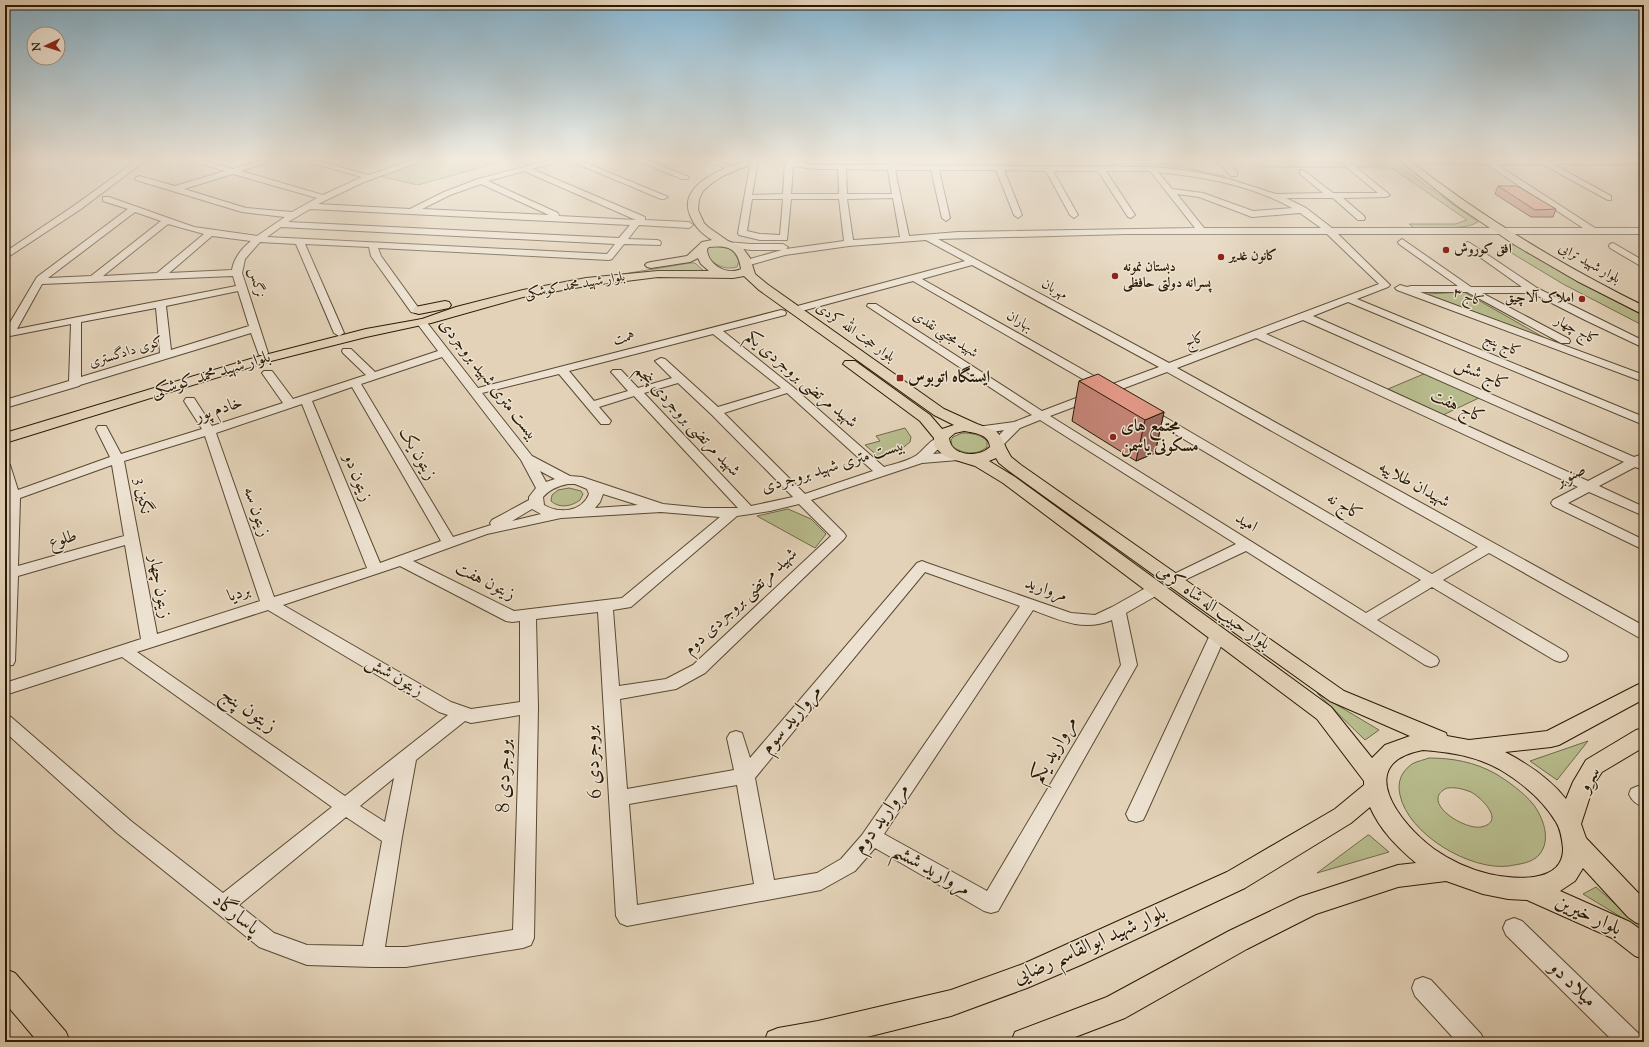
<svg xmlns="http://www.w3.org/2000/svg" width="1649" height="1047" font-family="'Sorts Mill Goudy',Amiri,serif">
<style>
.green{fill:#b7bb8c;stroke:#706b48;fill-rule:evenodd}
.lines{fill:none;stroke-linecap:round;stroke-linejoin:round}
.minor-casing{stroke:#584932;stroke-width:2}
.major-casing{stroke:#2a1b05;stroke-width:2}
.minor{fill:#ede2d1;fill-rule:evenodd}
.major{fill:#e3d2b8;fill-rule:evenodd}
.wall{fill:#c48476;stroke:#2a1b05}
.shaded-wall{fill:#a06b60;stroke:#2a1b05}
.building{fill:#e49989;stroke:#2a1b05}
.poi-dot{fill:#8f2418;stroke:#ede2d1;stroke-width:1.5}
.labels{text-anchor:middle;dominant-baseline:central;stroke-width:3;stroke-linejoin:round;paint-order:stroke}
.far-poi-label{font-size:14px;font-weight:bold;fill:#2a1b05;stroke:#ede2d1;text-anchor:start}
.far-street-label{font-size:14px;fill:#2a1b05;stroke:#ede2d1}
.street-label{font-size:17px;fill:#2a1b05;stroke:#ede2d1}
.poi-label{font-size:17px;font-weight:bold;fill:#2a1b05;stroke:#ede2d1;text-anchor:start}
.near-street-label{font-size:20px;fill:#2a1b05;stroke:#ede2d1}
</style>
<rect width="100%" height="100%" fill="#e3d2b8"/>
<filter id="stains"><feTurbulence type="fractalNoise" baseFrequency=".005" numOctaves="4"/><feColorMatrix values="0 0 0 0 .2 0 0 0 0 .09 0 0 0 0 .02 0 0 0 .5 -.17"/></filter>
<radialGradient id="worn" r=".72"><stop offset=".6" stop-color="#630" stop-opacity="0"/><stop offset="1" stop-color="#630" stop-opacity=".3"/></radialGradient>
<!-- green -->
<g class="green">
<path d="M428 160H489L500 162 418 185 379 176Z"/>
<path d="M1252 160H1394L1402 168 1478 222C1464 231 1430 227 1414 228L1409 224H1455L1467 220 1392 168 1258 167Z"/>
<path d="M1157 163C1179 164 1201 172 1224 176L1225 178C1187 170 1151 167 1112 167L1110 164H1146Z"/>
<path d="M721 245C730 248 735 252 739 261L737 267C724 271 707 263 707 249L709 246Z"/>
<path d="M1517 245 1644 316V326L1563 284 1500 246Z"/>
<path d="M690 263H695L705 272 660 271 623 274Z"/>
<path d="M1464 292 1550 341 1427 294Z"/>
<path d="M1426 373 1481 397 1443 415 1388 389Z"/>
<path d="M905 428 911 437 910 442 904 447 879 457 865 445 880 441 876 436Z"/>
<path d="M962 433C971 433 980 434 987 441V447C977 456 962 454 952 446L951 440 953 437Z"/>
<path d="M569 488 581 491 583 494 580 500C572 506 560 509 551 501L552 495 558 490Z"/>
<path d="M788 509 811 519 826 534 815 548 757 516Z"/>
<path d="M1317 693 1379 730 1365 740Z"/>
<path d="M1588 741 1557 780 1530 761Z"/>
<path d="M1429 758C1452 758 1475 762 1496 774 1509 782 1523 792 1533 804 1543 817 1552 840 1539 855 1532 863 1519 864 1509 866 1470 871 1408 834 1400 795 1397 782 1401 772 1412 764 1417 761 1424 760 1429 758ZM1447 788C1456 787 1463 789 1471 792 1482 798 1506 822 1481 827 1463 830 1419 801 1447 788Z"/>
<path d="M1369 835 1389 852 1317 873 1368 835Z"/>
<path d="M1596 887 1644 929V931L1583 894Z"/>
</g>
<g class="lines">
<defs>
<g id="minor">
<path d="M137 160H146L81 209 5 259V252L75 205Z"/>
<path d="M189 160H202L233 169 262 160H275L241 171 323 195 362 177 301 160H314L369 175 412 160H425L364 182 318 204 410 209 444 192 478 179 550 160H564L532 169 645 217V220L689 222 693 225 689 228 639 225 628 239 657 240 660 241 661 243 660 245 624 244 612 259 609 260 378 248 381 256 420 310 415 313 411 312 371 256 369 247 305 244 344 333 339 336 334 333 296 244 260 242 245 259 242 273 268 353 267 355H259L251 333 80 385 79 386 5 408V400L69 381 71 324 5 337V331L37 277 128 209 103 201V197H109L194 227 257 236 285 217 242 212 136 180 135 178 139 176 175 186 225 171ZM524 171 636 220 559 216 558 213 488 181ZM233 174 317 198 292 212 246 208 184 189ZM481 184 549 215 422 209 450 195ZM310 209 630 225 619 238 288 222ZM135 212 161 221 91 276 48 278ZM168 224 204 234 157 273 103 276ZM281 227 615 244 607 254 267 237ZM212 236 251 241C242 248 234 258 232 270L169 273ZM233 276 236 286 17 329 42 284ZM238 291 249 326 171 350 166 306ZM156 308 160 353 81 377V322Z"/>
<path d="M568 160H579L668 197 664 199H661Z"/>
<path d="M636 160H647L689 177 688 179H682Z"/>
<path d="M705 160H717L730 166 726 168Z"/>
<path d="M751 160 758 161 752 195 783 194 785 163 778 160H790L815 165H887V160H893L895 165 1152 167 1191 171 1229 179 1276 194 1323 193 1300 174V170H1303L1333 193H1378L1338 160H1347L1390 195 1386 197 1343 198 1364 216 1365 218 1364 220H1358L1333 198H1286L1306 208 1332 228H1583L1486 164 1415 163 1411 161 1644 160V164H1553L1611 196V200H1608L1542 164H1496L1595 228H1644V234H1338L1390 285 1388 287 1357 299 1644 417V425L1348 302 1313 316 1634 457 1640 455 1644 456V470L1635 467 1599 486 1644 507V516L1589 492 1568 503 1644 540V550L1553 506 1551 503 1553 500 1578 487 1256 338 1177 368 1644 626V638L1638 637 1489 553 1443 580 1566 652 1568 656 1566 660 1560 662 1554 660 1432 587 1377 620 1437 657 1439 661 1437 665 1431 667 1425 665 1246 551 1178 583 1173 585 1168 583 1165 580 1168 577 1236 544 1040 420 1020 428 1002 446H994L992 443 1004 430 981 434 977 433 975 430 977 427 1014 422 1032 415 867 306 868 304H876L1042 411 1100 389 913 281 798 312H790L789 310 790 308 965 261 926 240 849 246 785 255 746 266 743 265 741 263 743 261 782 250H751L728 247 725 246 724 244 725 242 751 244H783L788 247 786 249 844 241 839 199H791L787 240H760L739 235 738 233ZM793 166 815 169H838L839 194H791ZM846 169 888 170 892 194H847ZM895 170H931L942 218 946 221 950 218 939 170H996L1014 215 1018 218 1022 215 1004 170 1046 171 1070 215 1074 218 1078 215 1053 171H1098L1128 217 1131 218 1135 215 1106 171H1150L1195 228 958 232 909 236ZM1158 172C1205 177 1251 185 1292 208L1253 211 1203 193 1172 189ZM1177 194 1199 197 1252 217 1300 213 1321 228H1204ZM893 198 900 237 853 240 847 199ZM752 199H783L780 235 760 234 747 231ZM1126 234H1327L1379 284 1169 363 938 239ZM972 265 1159 367 1110 385 922 279ZM1303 320 1624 462 1588 481 1266 334ZM1167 372 1478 547 1432 574 1151 409H1143L1141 412 1143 415 1421 580 1366 613 1050 416Z"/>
<path d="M1217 160H1225L1237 172V176H1231Z"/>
<path d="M1402 239 1471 287H1522L1463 245 1467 242 1470 243 1537 288 1644 341V348L1585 320 1532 293H1482L1569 339 1570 341 1569 343H1561L1467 292H1420L1644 375V382L1397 290 1395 288 1400 285 1407 287 1411 286H1458L1399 244 1398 242Z"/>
<path d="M1613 243 1644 261V268L1610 248 1609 246 1610 244Z"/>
<path d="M781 310 785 311 786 313 785 315 723 331 793 387 884 467C894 464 908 461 917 455 925 449 933 435 944 438L946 441 933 454 958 452 963 453 964 456 963 459 958 460 922 463 811 500 844 533 846 536 844 539 705 673 676 689 620 699 627 789 734 770 727 738 730 733 736 731 742 733 750 758 917 563 922 561 927 563 1071 613 1095 615 1112 607 1151 585 1156 584 1161 585 1164 589 1161 593 1126 613 1137 665 998 911 991 913 984 911 875 848 855 871 821 890 627 926 620 923 616 916 598 612 536 619 538 707 534 938 531 945 523 948 406 967H372L307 965 259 947 117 833 5 732V715L11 717 131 821 223 893 332 807 122 657 5 695V683L141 639 125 545 18 576 15 661 13 665 5 666V464L10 465 11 468 18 490 110 457 96 429 98 426H106L121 454 202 429 184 401 186 398H194L212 426 283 403 262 373 264 371H272L293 399 366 375 343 353 342 351 343 349H351L375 372 438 351 416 322 421 319 425 320 478 388ZM713 334 781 388 718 407 665 359 661 358 655 361 672 378 638 388 621 370H613L611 372 613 374 628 391 594 401 569 371ZM442 357 521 460 536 488 529 497V500L492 520 490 523 491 525 453 537 361 384ZM559 374 601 424H609L611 421 599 407 634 396 738 508H704L663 504 582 477 570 476 532 456 482 393ZM678 383 712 415 793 497 751 506 644 393ZM352 387 441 541 380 563 312 401ZM787 393 873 471 805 494 724 413ZM302 404 367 568 274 597 216 433ZM205 436 260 601 157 634 124 461ZM112 465 124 536 18 566 20 498ZM540 471 555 479 546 482ZM568 484H575L587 489 589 494C582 512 559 514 544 505L543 497C550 489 558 486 568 484ZM603 494 638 505 595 508 600 502ZM799 504 831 536 693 665 666 679 619 686 613 610 631 607 737 516 770 511ZM532 509 541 514 512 521ZM661 512 720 517 622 598 514 611 413 561 487 534 561 518ZM400 566 506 621 512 622 520 621V702L471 709 451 702 283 605ZM925 572 1020 606 862 835 841 859 817 873 774 880 755 778ZM268 610 439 712 448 715 345 796 137 652ZM1033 610C1059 620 1084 632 1112 620L1121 665 987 891 884 834ZM520 715 513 930 406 947H385L402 837 416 760 465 721 471 723ZM394 778 385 822 360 806ZM737 785 754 884 637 905 629 804ZM346 817 382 841 363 946 307 945 274 933 239 905Z"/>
<path d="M1218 629 1224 631 1226 635 1146 814 1143 820 1136 822 1129 820 1126 814 1210 635 1212 631Z"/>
<path d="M1638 786 1644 788V807C1636 804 1632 801 1629 794L1631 789Z"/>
<path d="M1514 918 1522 921 1639 1034 1643 1042H1614L1506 935 1503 928 1506 921Z"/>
<path d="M1423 977 1431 980 1481 1034 1485 1042H1457L1415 996 1412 988 1415 980Z"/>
</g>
<g id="major">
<path d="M747 160H760L723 176 712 183 703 191 699 199 698 210 704 223 708 227 728 241 742 247 750 258 755 274 767 284 944 409 977 424 996 431 1002 438 1006 448 1011 457 1021 465 1344 691 1446 733 1447 736 1469 740 1547 731 1637 685 1644 682V699L1559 745 1551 747 1505 752C1528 764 1550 779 1566 799L1573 782 1586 760 1636 730 1644 728V747L1602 772 1594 784 1581 824 1586 838 1644 899V926L1635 922 1628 917 1583 868 1575 881 1560 891 1630 922 1644 932V959L1635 956 1612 938 1527 900 1508 899 1483 894 1446 881 1398 887 1316 914 1247 949 1125 1018 1062 1042H1011L1015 1032 1107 997 1229 931 1300 897 1398 865 1416 863C1397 847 1380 830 1370 807L1351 823 1245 888 1083 964 1027 988 951 1016 847 1042H764L768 1032 778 1028 818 1021 951 990 1023 964 1227 872 1335 809 1364 785V781L1317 719 1003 483 975 466 949 458 942 454 934 446V438L920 421 843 364 845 361H855L930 415 942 429 954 425 934 415 759 290 744 276 733 278 658 277 586 286 523 297 431 323 366 337 267 362 5 443V433L257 357 366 329 422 319 456 307 523 290 586 278 658 271H709L701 264 698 258 690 262 651 268 647 267 645 265 647 263 651 262 687 256 702 242 712 240C701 233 695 227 690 215 677 184 726 167 747 160ZM709 247C728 245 738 248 741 269 727 276 707 264 707 249ZM964 431C975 433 989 434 990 447 979 458 951 457 949 438L955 433ZM996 458 999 463 1009 471 1330 701 1410 736 1385 745 1372 758 1331 707 1015 477 989 461ZM1423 750C1450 752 1475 756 1499 769 1521 782 1543 800 1556 822 1561 830 1562 839 1563 848 1564 885 1512 879 1489 874 1469 869 1451 861 1434 849 1400 824 1352 763 1423 750Z"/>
<path d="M1399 160H1409C1482 217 1561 265 1644 306V315L1577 281 1515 245 1456 205Z"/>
<path d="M445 301 449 302 451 305 449 308 419 314 415 313 413 310 415 307Z"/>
<path d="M5 969 15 973 66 1032 70 1042H38L5 1003Z"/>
</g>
</defs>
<!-- minor casing -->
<use href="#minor" class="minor-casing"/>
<!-- major casing -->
<use href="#major" class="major-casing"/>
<!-- minor -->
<use href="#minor" class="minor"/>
<!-- major -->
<use href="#major" class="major"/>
</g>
<!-- wall -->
<g class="wall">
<path d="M1498 186 1556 209 1553 217H1531L1495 194Z"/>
<path d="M1079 381 1164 412 1155 453 1136 461 1072 421Z"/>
</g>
<!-- shaded-wall -->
<path class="shaded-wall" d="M1164 412 1155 453 1136 461 1145 420Z"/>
<!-- building -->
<g class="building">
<path d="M1498 186H1517L1556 209 1535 210Z"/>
<path d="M1098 374 1164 412 1145 420 1079 381Z"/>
</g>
<!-- sky -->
<linearGradient id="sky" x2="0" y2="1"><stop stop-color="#87b6d1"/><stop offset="0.52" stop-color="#f2ebdf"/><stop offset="1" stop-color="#f2ebdf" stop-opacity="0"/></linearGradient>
<rect width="1649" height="307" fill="url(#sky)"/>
<!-- markers -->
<g class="poi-dot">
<circle cx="1446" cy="250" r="4"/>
<circle cx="1221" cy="257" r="4"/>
<circle cx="1115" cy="276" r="4"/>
<circle cx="1582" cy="299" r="4"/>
<rect x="896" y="374" width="8" height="8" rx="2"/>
<circle cx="1113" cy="437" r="4"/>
</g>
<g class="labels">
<!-- far-poi labels -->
<g class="far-poi-label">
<text x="1454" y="250">افق کوروش</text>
<text x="1229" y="257">کانون غدیر</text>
<text x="1123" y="268">دبستان نمونه<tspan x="1123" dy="16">پسرانه دولتی حافظی</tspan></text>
<text x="1574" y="299" text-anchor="end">املاک آلاچیق</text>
</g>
<!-- far-street labels -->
<g class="far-street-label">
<text transform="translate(1589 264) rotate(29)">بلوار شهید ترابی</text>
<text transform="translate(256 283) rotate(77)">نرگس</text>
<text transform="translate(575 286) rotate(-10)">بلوار شهید محمد کوشکی</text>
<text transform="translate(1054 290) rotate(29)">مهربان</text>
<text transform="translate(1468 298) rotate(20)">کاج ۳</text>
<text transform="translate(1019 322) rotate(30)">بهاران</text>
<text transform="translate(1576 331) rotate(28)">کاج چهار</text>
<text transform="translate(855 333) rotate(35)">بلوار حجت الله کردی</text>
<text transform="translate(945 335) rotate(33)">شهید مجتبی نقدی</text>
<text transform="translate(624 339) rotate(-14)">همت</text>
<text transform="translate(1195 341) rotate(-21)">کاج</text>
<text transform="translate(1502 346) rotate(22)">کاج پنج</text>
<text transform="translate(126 353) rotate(-17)">کوی دادگستری</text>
</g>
<!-- street labels -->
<g class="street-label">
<text transform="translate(211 375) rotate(-17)">بلوار شهید محمد کوشکی</text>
<text transform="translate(1481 375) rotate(24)">کاج شش</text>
<text transform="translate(488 380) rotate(52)">بیست متری شهید بروجردی</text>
<text transform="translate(801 380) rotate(40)">شهید مرتضی بروجردی یکم</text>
<text transform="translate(1457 407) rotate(25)">کاج هفت</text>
<text transform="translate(219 410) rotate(-18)">خادم پور</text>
<text transform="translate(687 421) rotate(47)">شهید مرتضی بروجردی پنجم</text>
<text transform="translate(417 454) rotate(60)">زیتون یک</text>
<text transform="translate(833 467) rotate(-17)">بیست متری شهید بروجردی</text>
<text transform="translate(1571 476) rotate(-27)">صنوبر</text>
<text transform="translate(357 478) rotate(68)">زیتون دو</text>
<text transform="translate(1414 485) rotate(29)">شهیدان طلاییه</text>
<text transform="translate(142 496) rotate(80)">نگین 3</text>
<text transform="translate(1344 507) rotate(31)">کاج نه</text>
<text transform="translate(256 512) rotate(71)">زیتون سه</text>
<text transform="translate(1246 523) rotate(32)">امید</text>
<text transform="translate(63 540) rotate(-16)">طلوع</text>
<text transform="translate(485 582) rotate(26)">زیتون هفت</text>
<text transform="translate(159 587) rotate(80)">زیتون چهار</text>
<text transform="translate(1046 590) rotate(19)">مروارید</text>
<text transform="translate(239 594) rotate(-18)">بردیا</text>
<text transform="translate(741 602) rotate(-43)">شهید مرتضی بروجردی دوم</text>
<text transform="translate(1213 608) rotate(35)">بلوار حبیب اله شاه کرمی</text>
<text transform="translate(394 677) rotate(30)">زیتون شش</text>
</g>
<!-- poi labels -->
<g class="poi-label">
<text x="908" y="378">ایستگاه اتوبوس</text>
<text x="1121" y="427">مجتمع های<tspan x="1121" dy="20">مسکونی یاسمن</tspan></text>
</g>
<!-- near-street labels -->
<g class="near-street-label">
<text transform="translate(248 711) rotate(35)">زیتون پنج</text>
<text transform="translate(792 720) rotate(-50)">مروارید سوم</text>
<text transform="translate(1055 750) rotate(-60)">مروارید یکم</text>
<text transform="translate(594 762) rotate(-94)">بروجردی 6</text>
<text transform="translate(505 776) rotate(-89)">بروجردی 8</text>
<text transform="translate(1590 780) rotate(-59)">سرو</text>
<text transform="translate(882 819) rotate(-54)">مروارید دوم</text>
<text transform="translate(931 871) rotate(29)">مروارید ششم</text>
<text transform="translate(235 915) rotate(39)">پاسارگاد</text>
<text transform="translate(1588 916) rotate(25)">بلوار خیرین</text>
<text transform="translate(1090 946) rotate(-24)">بلوار شهید ابوالقاسم رضایی</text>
<text transform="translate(1572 985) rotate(44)">میلاد دو</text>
</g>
</g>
<!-- margin -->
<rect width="1649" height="1047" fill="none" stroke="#e3d2b8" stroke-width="20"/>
<rect x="6" y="6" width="1637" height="1035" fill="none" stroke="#2a1b05" stroke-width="2"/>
<rect x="10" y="10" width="1629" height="1027" fill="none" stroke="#2a1b05"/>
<!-- north arrow -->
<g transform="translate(46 46) rotate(266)"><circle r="19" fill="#ede2d1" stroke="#9f927f"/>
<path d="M0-3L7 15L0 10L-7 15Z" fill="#8f2418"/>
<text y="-6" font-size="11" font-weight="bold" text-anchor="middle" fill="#2a1b05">N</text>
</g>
<rect width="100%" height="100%" filter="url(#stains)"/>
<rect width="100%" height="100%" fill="url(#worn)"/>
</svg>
